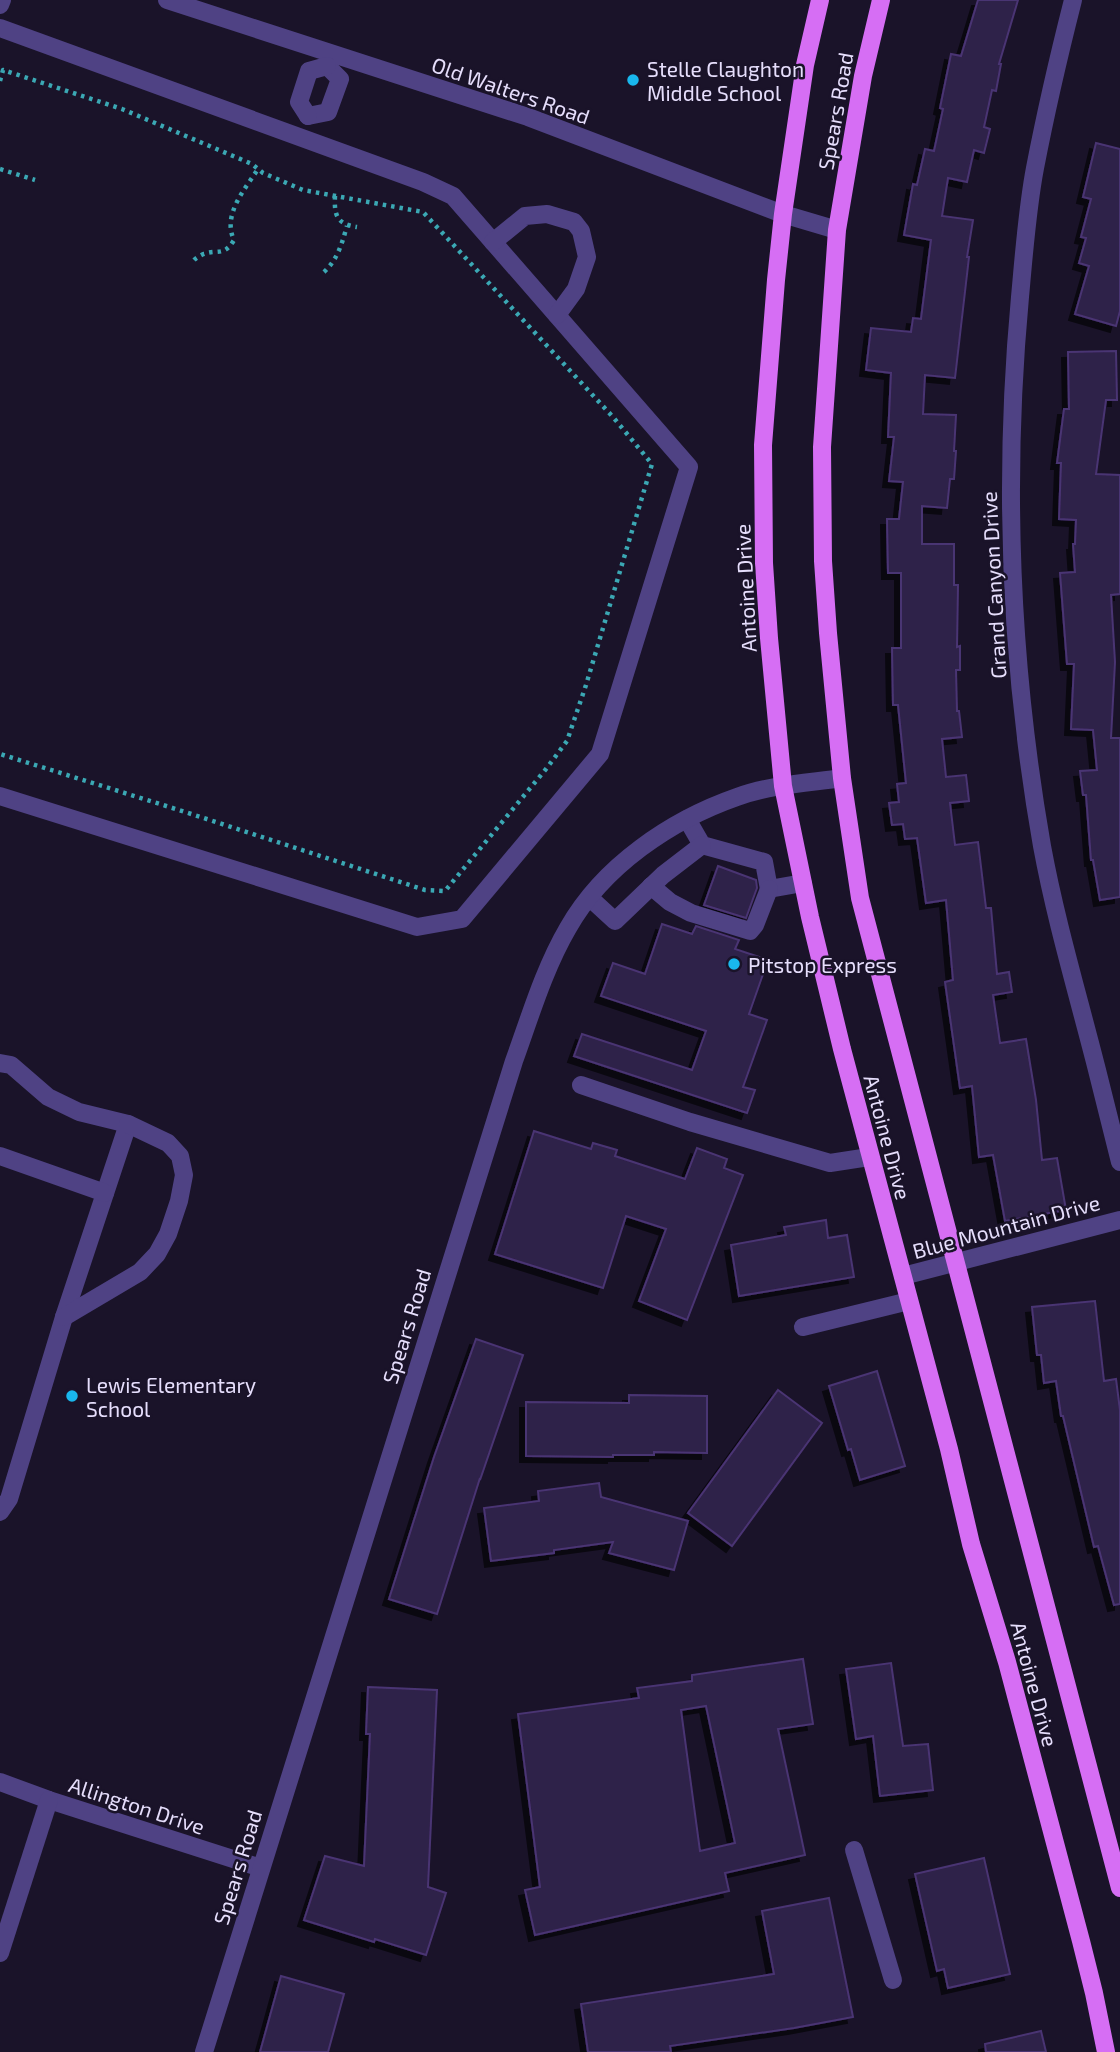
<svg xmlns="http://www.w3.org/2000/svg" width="1120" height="2052" font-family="'Exo 2',sans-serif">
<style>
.building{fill:#2f2049;stroke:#4a3473;stroke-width:2;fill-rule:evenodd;filter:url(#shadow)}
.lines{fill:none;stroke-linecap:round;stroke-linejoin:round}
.path{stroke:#3ba8b4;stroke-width:4.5;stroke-dasharray:3.5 5;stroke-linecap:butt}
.minor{stroke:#4f4284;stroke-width:18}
.major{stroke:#d66ef4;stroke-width:18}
.poi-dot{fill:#19b7ed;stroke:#1a1329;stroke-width:2.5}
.labels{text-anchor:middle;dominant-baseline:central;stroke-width:5;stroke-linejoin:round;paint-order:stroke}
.poi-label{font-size:21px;fill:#e6defc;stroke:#1a1329;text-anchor:start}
.street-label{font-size:21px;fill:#e6defc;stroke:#1a1329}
</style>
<defs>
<filter id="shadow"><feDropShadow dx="-6" dy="6" stdDeviation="0" flood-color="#0009"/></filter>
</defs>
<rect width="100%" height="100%" fill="#1a1329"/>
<!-- building -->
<g class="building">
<path d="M978 0H1018L999 64H1001L996 91 992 90 984 127 990 129 984 153 974 150 967 182 948 178 942 216 973 220 967 257H969L955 378 925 375 923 414 956 415 954 451H956L954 479H950L947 508 922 506V544H954V585H958L957 647 960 646V670H956L957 711H959L962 737 942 739 946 777 966 775 969 801 950 803 955 845 978 842 986 908H991L997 974 1009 972 1012 992 993 995 1000 1043 1026 1039 1036 1100 1042 1160 1057 1158 1066 1210 1005 1221 993 1155 979 1157 972 1086 960 1088 945 982 953 980 946 900 926 903 917 838 905 839 903 824 892 825 889 803 899 802 897 784 906 783 898 705H893L892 648H901V573H888L887 519H899L903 482 889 481 894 437H888L891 373 866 370 871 328 911 332 913 318 921 319 931 240 904 235 913 184 917 185 925 149 934 151 943 109 940 108 951 54 961 56Z"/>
<path d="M1096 143 1120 149V311L1116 326 1075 314 1089 266 1079 263 1086 238 1081 237 1091 199 1083 197Z"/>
<path d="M1116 351 1117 400H1106L1096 474 1120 475V594L1111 595 1115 662 1111 738H1120V897L1100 900 1093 860H1091L1086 795H1083L1080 771 1097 770 1093 730 1071 729 1074 664H1067L1060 573 1075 572 1073 544H1075L1076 520 1059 519 1061 463H1057L1064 409H1069L1068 352Z"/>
<path d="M718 866 756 880 757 888 746 918 704 905Z"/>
<path d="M662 924 692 934 696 926 739 940 735 949 768 960 749 1014 767 1020 743 1087 755 1090 747 1113 574 1056 582 1034 692 1070 706 1031 601 996 613 963 645 974Z"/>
<path d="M534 1131 591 1149 593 1143 617 1150 615 1156 685 1179 697 1148 727 1159 724 1168 743 1175 687 1320 639 1301 666 1229 626 1216 603 1288 495 1254Z"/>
<path d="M826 1220 828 1238 847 1235 854 1277 739 1296 731 1245 786 1235 784 1227Z"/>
<path d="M1095 1301 1104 1381 1116 1379 1120 1410V1604L1114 1605 1098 1546 1094 1547 1063 1416H1061L1056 1381 1044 1383 1041 1355H1037L1032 1307Z"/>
<path d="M476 1339 523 1355 480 1480V1478L437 1614 389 1599 434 1457Z"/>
<path d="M877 1371 905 1466 860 1480 851 1449 848 1450 829 1386Z"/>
<path d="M778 1390 822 1423 732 1546 688 1513Z"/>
<path d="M629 1395 707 1396V1453L654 1452V1455H613V1457L526 1456V1402L629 1403Z"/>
<path d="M599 1483 601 1497 688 1521 674 1570 609 1553 613 1542 554 1550V1553L491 1561 484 1508 539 1501 538 1491Z"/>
<path d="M803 1659 813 1724 778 1729 805 1855 725 1873 729 1891 535 1935 525 1890 540 1887 518 1714 639 1698 637 1688 692 1681V1675ZM706 1706 735 1843 700 1851 681 1710Z"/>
<path d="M891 1663 903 1746 928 1744 933 1790 880 1796 873 1736 856 1739 846 1669Z"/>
<path d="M368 1687 437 1690 428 1887 446 1893 426 1955 375 1939 374 1942 304 1920 325 1856 364 1866 370 1734H366Z"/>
<path d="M984 1858 1010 1974 948 1988 944 1969 937 1971 915 1874Z"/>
<path d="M829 1898 853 2017 794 2028 670 2046 671 2052H588L581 2004 774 1974 762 1911Z"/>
<path d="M281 1976 344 1994 328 2052H260Z"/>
<path d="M1041 2031 1046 2052H986L985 2044Z"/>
</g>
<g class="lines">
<!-- path -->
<g class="path">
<path d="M0 81 3 70 122 109 252 164 263 173 303 190 423 212 613 417 652 464 586 685 567 741 546 769 445 891 425 890 179 810 0 754"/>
<path d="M0 169 35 180"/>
<path d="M335 196C334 216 337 224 357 227"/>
<path d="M194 260C195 259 202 254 204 254 217 249 224 257 234 240 222 215 245 189 258 169"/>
<path d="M324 272C338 259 342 243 347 226"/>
</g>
<!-- minor -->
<g class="minor">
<path d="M167 0 528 117 783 214 837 230"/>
<path d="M1073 0C1059 55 1046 111 1035 168 1027 210 1024 254 1020 297 1003 480 1010 664 1042 846 1056 922 1078 995 1097 1070 1105 1101 1112 1131 1120 1162"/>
<path d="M0 5 2 0"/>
<path d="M0 28 423 182 453 196 689 467 600 754 462 919 417 927 0 796"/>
<path d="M308 116 328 112 340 79 327 66"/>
<path d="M308 116 299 102 309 71 327 66"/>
<path d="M493 242 525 216 547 214 574 222 581 231 587 257 576 289 557 315"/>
<path d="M687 819 702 845 764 862 769 889 803 883"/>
<path d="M651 886 670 902 691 913 750 931 755 925 769 889"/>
<path d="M590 898 615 921 663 875 702 845"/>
<path d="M0 1063 11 1065 48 1097 79 1112 128 1124 64 1317 9 1499 0 1512"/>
<path d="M581 1085 690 1122 830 1163 869 1157"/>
<path d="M0 1156 105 1193"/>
<path d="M903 1276 1120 1220"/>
<path d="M64 1317 140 1272 157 1254 168 1234 179 1201 184 1175 180 1156 168 1143 128 1124"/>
<path d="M803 1327 909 1301"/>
<path d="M0 1782 49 1800 261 1868"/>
<path d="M854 1850 893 1980"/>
<path d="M0 1953 49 1800"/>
<path d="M204 2052 514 1061C530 1017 544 969 568 928 603 866 671 820 737 797 770 785 807 783 842 778"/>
</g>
<!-- major -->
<g class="major">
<path d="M820 0 805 65 783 214 776 280 763 445 764 563 769 638 783 786 810 917 842 1049 949 1449 971 1544 1007 1662 1081 1941 1094 1993 1106 2052"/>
<path d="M881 0 863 76 837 230 822 447 823 561 828 633 842 778 860 898 1120 1888"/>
</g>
</g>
<!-- markers -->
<g class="poi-dot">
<circle cx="633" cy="80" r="7"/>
<circle cx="734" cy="964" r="7"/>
<circle cx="72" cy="1396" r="7"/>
</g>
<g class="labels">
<!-- poi labels -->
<g class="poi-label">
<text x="647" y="68">Stelle Claughton<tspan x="647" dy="24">Middle School</tspan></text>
<text x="748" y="964">Pitstop Express</text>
<text x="86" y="1384">Lewis Elementary<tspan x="86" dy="24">School</tspan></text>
</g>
<!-- street labels -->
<g class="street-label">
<text transform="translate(511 90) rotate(19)">Old Walters Road</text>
<text transform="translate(835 111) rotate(-80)">Spears Road</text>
<text transform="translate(993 585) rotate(-93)">Grand Canyon Drive</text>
<text transform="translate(745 588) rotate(-93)">Antoine Drive</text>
<text transform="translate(888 1137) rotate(75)">Antoine Drive</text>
<text transform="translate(1006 1226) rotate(-15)">Blue Mountain Drive</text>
<text transform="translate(406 1326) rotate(-73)">Spears Road</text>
<text transform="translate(1035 1684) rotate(75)">Antoine Drive</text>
<text transform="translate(137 1805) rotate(18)">Allington Drive</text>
<text transform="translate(237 1867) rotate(-73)">Spears Road</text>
</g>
</g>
</svg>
